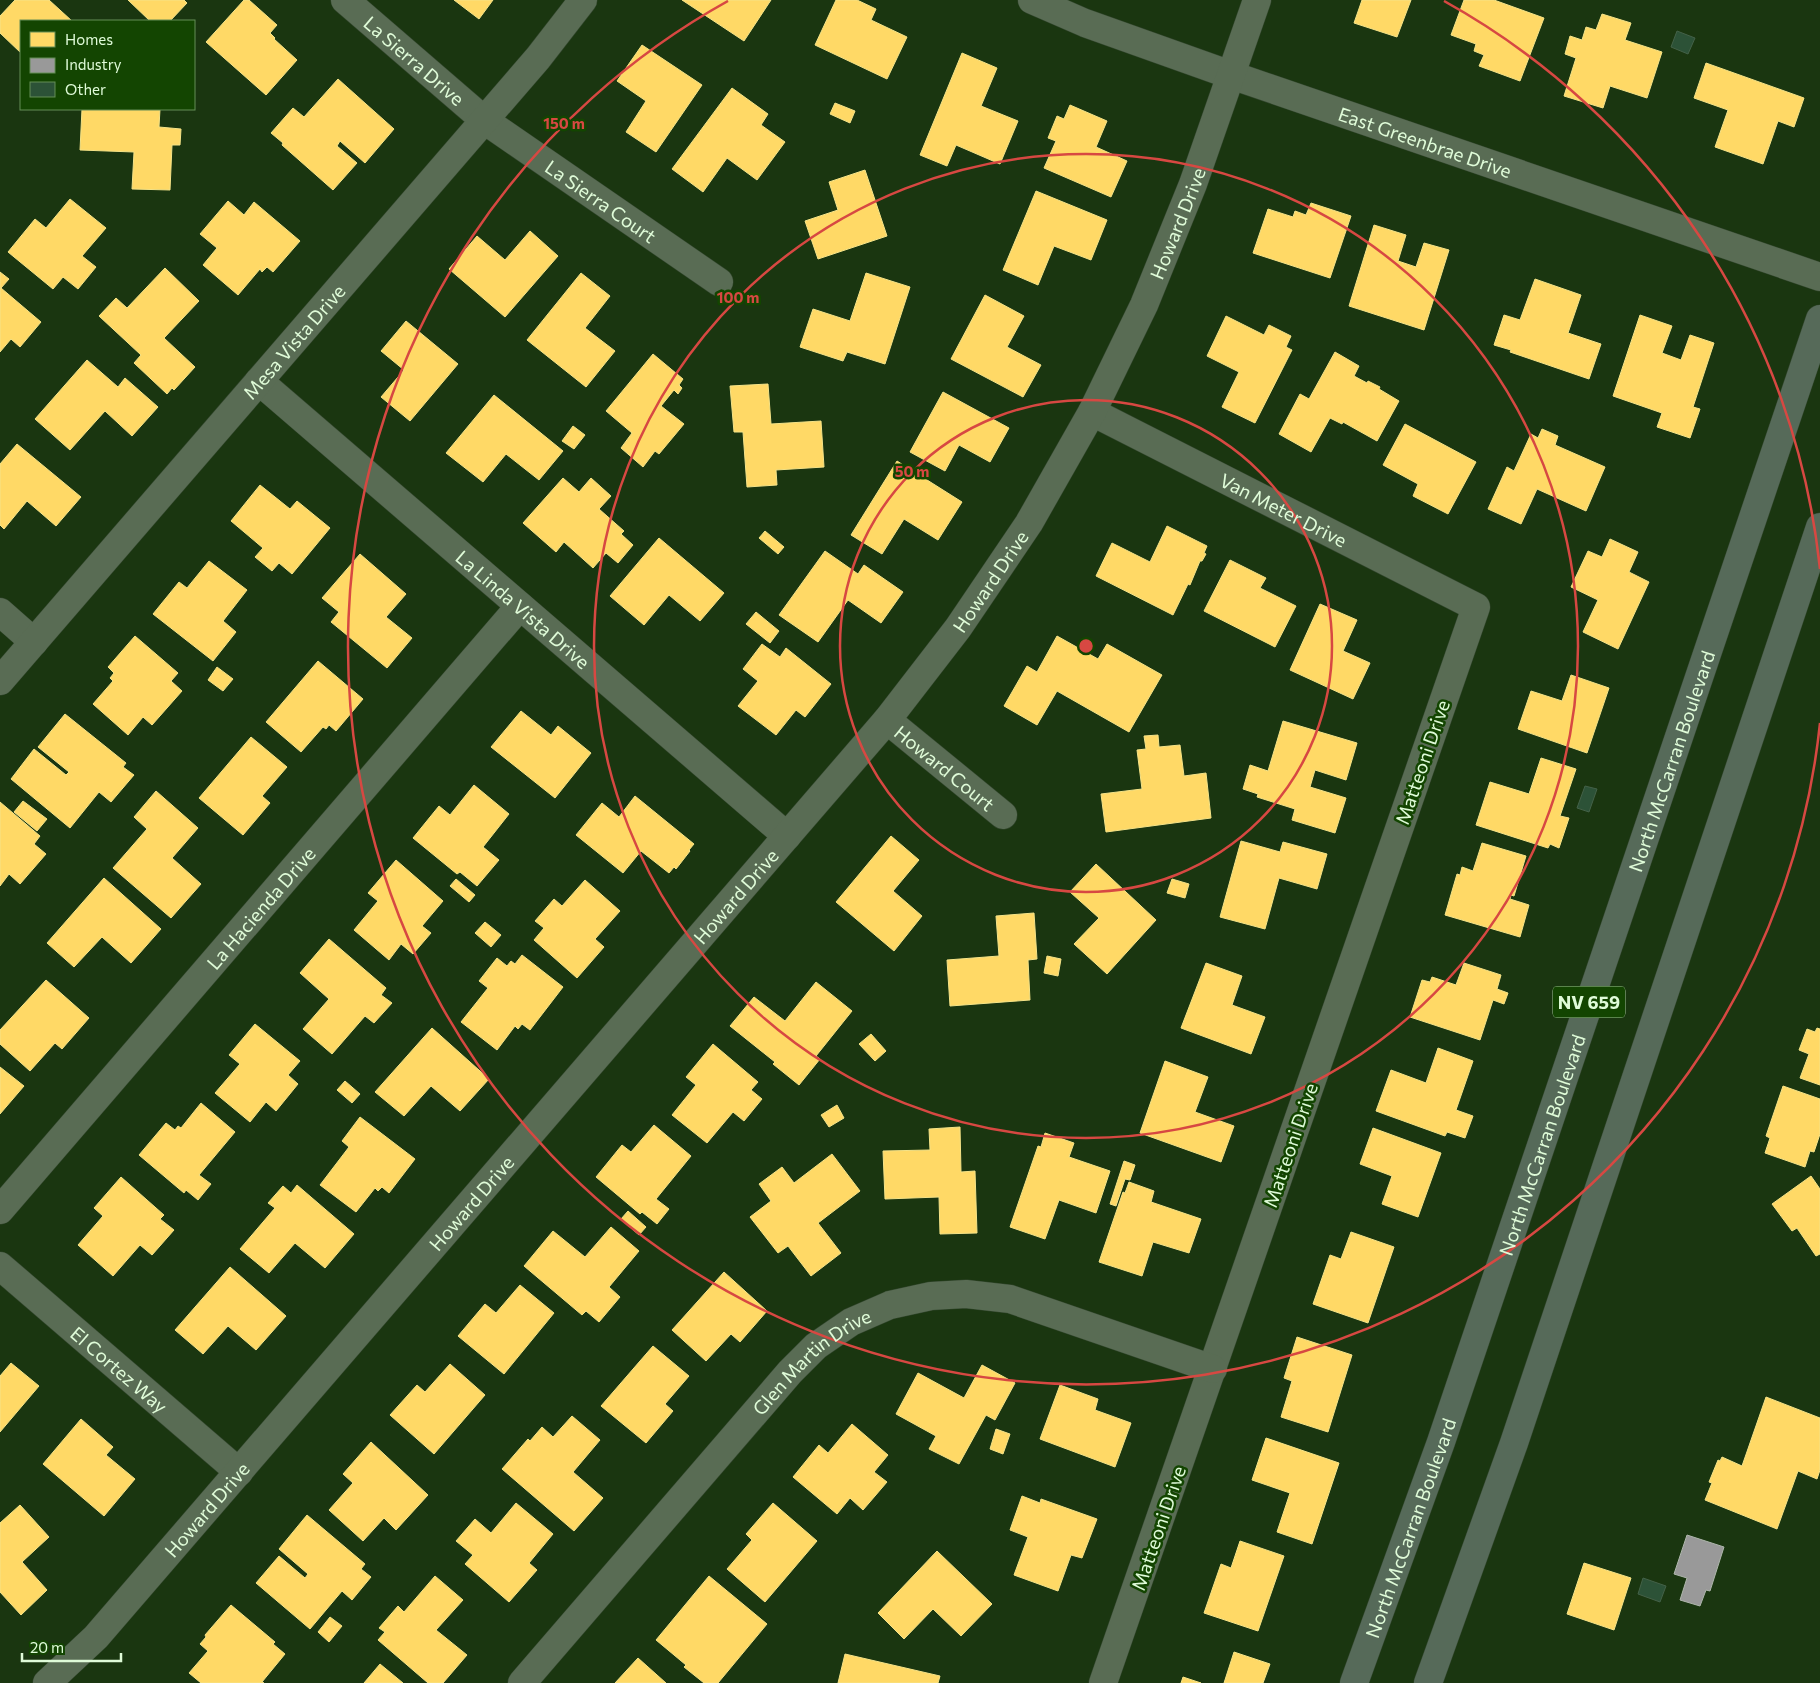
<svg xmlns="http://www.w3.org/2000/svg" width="1820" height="1683" font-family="Commissioner,sans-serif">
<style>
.homes{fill:#ffd966;stroke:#f5e388}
.industry{fill:#999;stroke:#aeb6ac}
.building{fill:#2c5237;stroke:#446148}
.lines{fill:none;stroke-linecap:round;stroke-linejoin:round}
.minor-casing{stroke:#32462d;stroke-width:29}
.tertiary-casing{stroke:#32462d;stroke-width:29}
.primary-casing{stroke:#32462d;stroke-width:29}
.minor{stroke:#596c54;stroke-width:28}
.tertiary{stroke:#596c54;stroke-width:28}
.primary{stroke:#566a59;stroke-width:28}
.ring{fill:none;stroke:#d74842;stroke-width:2.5}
.labels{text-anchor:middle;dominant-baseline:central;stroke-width:5;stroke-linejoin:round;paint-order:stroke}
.shield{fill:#134501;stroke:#a2c498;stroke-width:1}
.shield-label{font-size:18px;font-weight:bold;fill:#dffbd8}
.street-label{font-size:19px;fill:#dffbd8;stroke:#134501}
.centre{fill:#d74842;stroke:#134501;stroke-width:2.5}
.ring-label{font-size:15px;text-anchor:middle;font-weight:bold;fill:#d74842;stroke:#134501;stroke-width:5;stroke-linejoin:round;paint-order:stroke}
</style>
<rect width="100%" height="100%" fill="#1a3610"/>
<!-- homes -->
<g class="homes">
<path d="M15 0H49L72 21H21V53L0 33V16Z"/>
<path d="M128 0H184L187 3 170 21H150Z"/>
<path d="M244 0H249L277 25 270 33 275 38 274 39 297 60 266 95 206 42Z"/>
<path d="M454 0H493L479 19Z"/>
<path d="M682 0H771L744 41Z"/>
<path d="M836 0H857L876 9 871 20 907 37 887 79 815 45Z"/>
<path d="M1362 0H1411L1397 37 1354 23Z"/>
<path d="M1464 0H1494L1544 18 1520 81 1479 66 1484 55 1474 51 1476 44 1451 35Z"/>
<path d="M1602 14 1631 23 1625 40 1662 52 1647 98 1610 86 1603 108 1564 96 1576 58 1565 54 1570 36 1582 40 1586 27 1596 30Z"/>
<path d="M642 45 702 85 656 152 626 132 646 101 617 81Z"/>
<path d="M962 53 997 68 981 106 1018 121 1000 164 956 145 947 166 920 155Z"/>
<path d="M1706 63 1804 98 1794 127 1778 121 1763 164 1715 147 1728 110 1694 98Z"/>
<path d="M338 79 394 129 365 163 340 141 337 146 357 163 333 190 282 145 283 143 271 133 293 108 304 117Z"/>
<path d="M732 88 768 114 761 125 785 142 757 180 727 158 703 192 672 169Z"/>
<path d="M835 103 855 111 850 123 830 114Z"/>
<path d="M1070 105 1107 121 1096 147 1127 161 1111 197 1044 168 1056 141 1048 138 1057 116 1064 119Z"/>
<path d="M82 109H160L159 127 181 129 180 145H172L170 190 132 189 134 152 80 150Z"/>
<path d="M865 170 887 236 818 259 805 221 838 210 829 182Z"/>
<path d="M1036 191 1107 220 1091 260 1054 246 1038 285 1003 270Z"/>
<path d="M70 199 106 228 82 256 96 267 78 289 63 277 53 289 8 252 35 219 46 228Z"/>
<path d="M228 201 244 215 254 202 300 241 273 272 267 267 262 272 260 269 238 295 203 265 217 248 200 234Z"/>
<path d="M1311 203 1351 216 1330 278 1253 253 1268 209 1293 217 1295 211 1306 215Z"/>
<path d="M1374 225 1406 235 1398 261 1416 267 1424 243 1449 250 1424 330 1349 306Z"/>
<path d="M530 231 558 256 505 317 449 269 477 236 505 260Z"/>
<path d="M165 268 199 301 164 338 195 367 174 390 172 388 167 394 134 363 141 355 99 316 116 298 127 308Z"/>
<path d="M0 272 9 279 1 288 41 322 20 347 11 339 0 352Z"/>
<path d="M581 273 610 296 585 328 615 351 586 387 527 340Z"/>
<path d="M866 273 910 287 885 364 847 352 843 361 800 347 813 309 850 321Z"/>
<path d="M1535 279 1581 295 1568 333 1601 344 1589 379 1510 352 1511 350 1494 345 1504 315 1520 320Z"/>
<path d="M985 295 1024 316 1007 347 1041 365 1023 397 951 359Z"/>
<path d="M1640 315 1672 326 1662 353 1681 360 1690 335 1714 343 1693 407 1700 409 1690 438 1657 427 1662 413 1613 396Z"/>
<path d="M1226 316 1264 335 1269 325 1291 336 1286 347 1292 350 1255 423 1222 407 1239 372 1207 356Z"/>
<path d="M406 321 458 364 410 421 381 397 404 370 381 351Z"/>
<path d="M1335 352 1359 366 1354 376 1367 383 1368 381 1380 387 1379 389 1399 401 1377 441 1343 422 1342 424 1330 418 1311 452 1279 434 1300 394 1309 399Z"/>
<path d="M653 354 683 379 679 385 682 388 678 394 674 390 661 406 684 424 659 454 655 451 643 467 621 448 632 433 606 411Z"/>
<path d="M87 360 118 387 125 378 158 407 132 436 105 411 70 450 35 419Z"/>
<path d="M768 384 771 424 821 421 824 467 776 470 777 485 747 487 743 432H734L730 386Z"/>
<path d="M943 392 1009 428 990 462 959 445 945 471 910 452Z"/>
<path d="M494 395 563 451 539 480 506 454 483 482 446 453Z"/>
<path d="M1405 424 1476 462 1448 514 1413 496 1418 484 1383 465Z"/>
<path d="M573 426 585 435 574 449 562 441Z"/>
<path d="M1542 429 1558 436 1555 445 1605 467 1586 511 1537 489 1521 524 1488 509 1507 467 1514 471 1531 434 1538 438Z"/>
<path d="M17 444 81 497 56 526 27 501 4 529 0 525V464Z"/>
<path d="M897 461 962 502 938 540 904 519 882 554 851 535Z"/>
<path d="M563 478 579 492 591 478 611 496 599 509 624 531 621 534 633 545 618 563 606 553 593 568 564 542 556 552 523 523Z"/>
<path d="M260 485 290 509 297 501 330 528 292 574 279 563 272 571 255 557 263 548 231 521Z"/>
<path d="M1167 526 1207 546 1204 553 1206 554 1202 561H1200L1190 585 1188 584 1173 615 1096 576 1112 543 1150 562Z"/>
<path d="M765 531 784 547 778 554 759 538Z"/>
<path d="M659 538 724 593 700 621 669 595 644 625 610 596Z"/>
<path d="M1610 539 1638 552 1629 572 1649 582 1618 649 1583 632 1598 600 1571 587 1588 551 1602 557Z"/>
<path d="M825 551 858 574 864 565 903 592 881 623 848 600 818 642 779 615Z"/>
<path d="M360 554 406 594 386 617 412 638 387 668 331 622 339 612 322 598Z"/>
<path d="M1230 560 1266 578 1260 588 1296 606 1275 647 1204 611Z"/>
<path d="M209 561 247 590 223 621 236 632 213 661 153 614 179 582 187 588Z"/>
<path d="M1320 604 1357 620 1343 651 1370 663 1353 699 1290 670Z"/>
<path d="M756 612 779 631 770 643 746 624Z"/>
<path d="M135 636 178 673 171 681 182 691 152 725 143 717 128 735 93 704 113 681 110 678 114 673 108 667Z"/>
<path d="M1057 636 1098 659 1107 644 1162 675 1129 732 1057 691 1037 725 1004 706 1027 666 1037 672Z"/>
<path d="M762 644 780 657 786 648 831 684 805 717 796 710 776 735 738 706 758 681 743 669Z"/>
<path d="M318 661 363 699 336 731 329 725 326 729 323 727 301 752 266 722Z"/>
<path d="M217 667 233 679 223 691 208 680Z"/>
<path d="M1571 675 1609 688 1587 753 1518 729 1531 691 1562 701Z"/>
<path d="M521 711 551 735 558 726 591 753 555 798 491 747Z"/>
<path d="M65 714 126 763 123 767 134 775 111 802 99 792 70 828 11 779 34 749 66 775 69 772 38 747Z"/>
<path d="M1283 721 1357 743 1346 780 1315 770 1310 787 1346 798 1335 833 1292 820 1295 809 1257 797 1258 794 1243 789 1250 765 1268 771Z"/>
<path d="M1158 735 1159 747 1180 745 1184 776 1206 773 1211 818 1106 832 1101 794 1142 789 1137 750 1146 749 1144 736Z"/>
<path d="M251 737 287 767 262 796 270 803 243 835 199 798Z"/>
<path d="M1541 758 1576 769 1560 816 1569 818 1559 848 1550 844 1548 848 1476 825 1490 782 1529 794Z"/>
<path d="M474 785 509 814 483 847 499 860 477 886 460 872 457 874 413 838 439 806 450 815Z"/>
<path d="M156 791 198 828 172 858 201 884 171 918 113 868 147 829 134 817Z"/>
<path d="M635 796 694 844 689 850 690 851 676 869 674 867 669 873 641 851 623 873 576 835 602 803 619 817Z"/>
<path d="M23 801 47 819 37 831 14 812Z"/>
<path d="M0 802 40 836 34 844 46 854 20 884 9 874 0 886Z"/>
<path d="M891 836 919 860 893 891 922 916 894 951 836 902Z"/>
<path d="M1241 841 1280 852 1283 842 1327 854 1317 889 1279 878 1265 929 1220 917Z"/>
<path d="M1482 843 1526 856 1514 896 1511 895 1510 899 1529 905 1520 937 1445 915 1457 874 1460 875 1462 867 1473 871Z"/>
<path d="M396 860 443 901 422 926 431 933 413 954 401 944 389 960 354 930 378 901 368 893Z"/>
<path d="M1096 864 1156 920 1107 974 1074 944 1099 918 1070 892Z"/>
<path d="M104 878 161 929 131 963 102 937 74 967 47 943Z"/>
<path d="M456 879 475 895 469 902 450 886Z"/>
<path d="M1172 879 1189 884 1185 898 1167 893Z"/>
<path d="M585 880 620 911 595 939 604 947 577 978 534 940 544 928 535 921 554 899 562 906Z"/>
<path d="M1034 913 1037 959 1028 960 1030 1000 950 1006 947 960 999 956 996 916Z"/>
<path d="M485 922 501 935 491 947 475 933Z"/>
<path d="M329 939 386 988 381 995 392 1003 374 1023 365 1016 332 1054 303 1029 329 999 300 973Z"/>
<path d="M522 955 563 987 530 1030 522 1024 518 1029 515 1026 497 1050 461 1022 488 988 479 981 497 958 507 966 511 961 515 964Z"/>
<path d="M1047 956 1061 959 1058 976 1044 973Z"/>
<path d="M1206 963 1242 976 1232 1005 1265 1017 1251 1054 1181 1028Z"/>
<path d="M1464 963 1501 975 1497 989 1508 993 1504 1004 1493 1000 1480 1040 1410 1017 1422 980 1430 982 1432 977 1456 985Z"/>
<path d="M46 980 89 1018 62 1049 55 1043 30 1071 0 1044V1030Z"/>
<path d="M816 982 852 1011 816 1056 820 1059 799 1085 773 1064 775 1062 730 1026 754 997 785 1021Z"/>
<path d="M255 1024 300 1061 288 1075 298 1084 276 1111 266 1102 250 1122 215 1093 240 1064 229 1055Z"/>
<path d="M432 1028 489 1079 460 1111 431 1086 404 1116 375 1092Z"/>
<path d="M1817 1028 1820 1029V1085L1800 1078 1809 1054 1799 1050 1807 1029 1815 1032Z"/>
<path d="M871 1034 886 1051 875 1061 859 1044Z"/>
<path d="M713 1044 758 1082 751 1090 762 1099 744 1121 733 1112 707 1143 672 1115 696 1085 686 1077Z"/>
<path d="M1438 1048 1473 1061 1456 1110 1473 1116 1465 1138 1447 1132 1445 1136 1376 1111 1391 1070 1426 1083Z"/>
<path d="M1165 1061 1208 1077 1195 1112 1234 1126 1221 1162 1140 1133Z"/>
<path d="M0 1067 24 1086 0 1114Z"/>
<path d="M345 1081 360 1094 352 1103 337 1090Z"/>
<path d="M1783 1086 1820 1099V1134L1814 1152 1810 1151 1805 1167 1765 1153 1770 1138 1766 1136Z"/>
<path d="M201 1103 235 1132 199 1175 211 1184 198 1200 186 1190 184 1193 139 1155 166 1123 175 1130 178 1126 181 1128Z"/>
<path d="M837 1105 844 1118 829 1127 821 1115Z"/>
<path d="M360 1117 415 1159 389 1193 382 1187 378 1191 375 1188 356 1212 320 1185 349 1147 342 1141Z"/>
<path d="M654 1125 691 1156 656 1199 669 1209 657 1224 642 1212 640 1214 596 1177 622 1145 631 1152Z"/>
<path d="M960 1127 961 1172 975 1171 977 1233 940 1234 939 1197 885 1199 883 1151 930 1150 929 1129Z"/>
<path d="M1373 1128 1441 1153 1418 1217 1382 1204 1392 1176 1360 1164Z"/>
<path d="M1045 1133 1074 1143 1069 1157 1110 1171 1096 1213 1059 1200 1045 1239 1010 1227 1038 1146 1041 1147Z"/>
<path d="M832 1154 860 1191 818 1223 841 1253 811 1276 788 1246 778 1253 750 1217 771 1201 759 1184 782 1167 794 1183Z"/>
<path d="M1124 1161 1135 1165 1130 1180 1125 1179 1116 1206 1110 1204Z"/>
<path d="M1811 1176 1820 1189V1254L1816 1256 1797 1228 1792 1231 1772 1204Z"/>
<path d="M121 1177 164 1215 160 1219 174 1230 152 1255 140 1245 113 1276 78 1245 103 1216 94 1208Z"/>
<path d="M1129 1182 1154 1191 1151 1202 1201 1219 1189 1253 1153 1242 1142 1276 1099 1262 1123 1192 1125 1193Z"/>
<path d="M297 1185 354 1234 325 1268 295 1243 269 1273 240 1249 275 1208 268 1203 283 1186 291 1193Z"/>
<path d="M628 1211 646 1227 639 1235 621 1219Z"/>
<path d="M611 1227 639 1251 609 1287 620 1297 599 1322 586 1311 582 1315 524 1266 553 1231 585 1257Z"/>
<path d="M1351 1232 1394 1247 1368 1323 1313 1304 1330 1255 1341 1259Z"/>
<path d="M230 1267 286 1316 256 1350 228 1326 203 1354 175 1330Z"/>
<path d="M724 1272 767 1311 740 1342 731 1334 706 1361 672 1330Z"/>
<path d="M520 1285 554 1313 504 1374 458 1336 485 1304 496 1313Z"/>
<path d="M1297 1337 1352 1355 1328 1432 1281 1417 1292 1381 1284 1378Z"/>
<path d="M653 1346 689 1376 665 1404 673 1411 646 1443 601 1406Z"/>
<path d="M11 1363 39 1386 0 1432V1376Z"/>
<path d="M450 1364 485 1395 434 1454 390 1415 417 1385 425 1392Z"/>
<path d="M982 1365 1015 1383 995 1420 986 1415 959 1464 929 1449 936 1436 896 1414 918 1373 964 1398Z"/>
<path d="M1060 1385 1098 1399 1095 1410 1131 1423 1115 1467 1040 1439Z"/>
<path d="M1766 1397 1820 1418V1470L1817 1479 1798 1471 1777 1529 1705 1500 1712 1483 1709 1482 1718 1460 1720 1461 1722 1457 1742 1466Z"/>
<path d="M572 1416 600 1440 573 1472 603 1498 574 1531 502 1469 528 1439 530 1441 542 1427 553 1437Z"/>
<path d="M81 1419 113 1447 106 1455 135 1479 104 1516 43 1464Z"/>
<path d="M852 1424 888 1455 874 1472 887 1482 863 1510 850 1498 837 1514 793 1477 819 1445 828 1453Z"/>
<path d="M996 1429 1010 1434 1003 1454 990 1449Z"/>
<path d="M1266 1438 1339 1463 1312 1544 1277 1532 1290 1493 1252 1480Z"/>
<path d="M371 1442 428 1495 396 1530 384 1518 363 1541 329 1510 353 1483 343 1474Z"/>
<path d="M1022 1496 1040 1503 1041 1499 1097 1519 1082 1558 1071 1555 1058 1591 1014 1575 1028 1537 1010 1530Z"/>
<path d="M516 1503 553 1534 529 1563 537 1570 509 1602 465 1564 473 1555 456 1541 475 1519 491 1533Z"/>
<path d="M773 1503 817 1541 765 1602 727 1569 752 1540 746 1534Z"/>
<path d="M20 1505 49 1537 22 1562 47 1590 21 1615 0 1592V1523Z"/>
<path d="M307 1515 365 1564 361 1569 371 1577 352 1600 342 1591 310 1629 256 1583 279 1556 305 1578 308 1574 279 1549Z"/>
<path d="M1240 1541 1284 1556 1258 1631 1204 1613 1221 1564 1231 1568Z"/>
<path d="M937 1551 992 1604 961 1636 933 1609 904 1639 878 1613Z"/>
<path d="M1584 1563 1631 1578 1614 1630 1567 1614Z"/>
<path d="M435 1576 463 1600 436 1630 467 1655 443 1683H428L378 1640 385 1632 379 1628 398 1606 404 1612Z"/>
<path d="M709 1576 767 1624 718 1683H704L684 1667 686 1665 656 1640Z"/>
<path d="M231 1605 275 1642 273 1644 285 1654 262 1682 264 1683H201L189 1673 208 1651 200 1644 206 1637 205 1635Z"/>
<path d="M330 1617 342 1626 329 1642 318 1632Z"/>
<path d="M1234 1652 1270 1664 1263 1683H1224Z"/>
<path d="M845 1654 940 1676 938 1683H838Z"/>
<path d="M638 1658 666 1683H615Z"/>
<path d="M380 1664 403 1683H364Z"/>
<path d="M1183 1677 1201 1683H1181Z"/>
</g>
<!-- industry -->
<path class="industry" d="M1687 1535 1724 1547 1710 1591 1706 1590 1700 1606 1680 1600 1687 1578 1674 1574Z"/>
<!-- building -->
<g class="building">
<path d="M1677 31 1695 38 1688 54 1671 47Z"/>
<path d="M1585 786 1597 789 1589 812 1577 808Z"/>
<path d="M1643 1578 1666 1586 1660 1602 1638 1594Z"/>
</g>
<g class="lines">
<defs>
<g id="minor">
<path id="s1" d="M345 0 484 120 719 282"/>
<path id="s2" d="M259 381 787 836"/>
<path id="s3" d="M1092 412 1476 607 1103 1683"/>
<path d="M0 612 34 642"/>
<path id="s4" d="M0 681 538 58 583 0"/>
<path id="s5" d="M887 720 1003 815"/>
<path id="s6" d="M0 1210 520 606"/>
<path id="s7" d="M0 1266 239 1472"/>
<path id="s8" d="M522 1683 790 1372 816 1346 851 1322 890 1305 931 1296 966 1294 1010 1299 1213 1369"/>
</g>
<g id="tertiary">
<path id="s9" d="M1032 0 1085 23 1231 75 1820 277"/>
<path id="s10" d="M47 1683 96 1637 887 720 958 628 1029 523 1092 412 1144 305 1193 184 1257 0"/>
</g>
<g id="primary">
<path id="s11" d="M1354 1683 1441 1442 1820 319"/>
<path d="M1428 1683 1514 1443 1820 527"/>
</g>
</defs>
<!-- minor casing -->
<use href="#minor" class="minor-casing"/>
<!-- tertiary casing -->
<use href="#tertiary" class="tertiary-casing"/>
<!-- primary casing -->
<use href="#primary" class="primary-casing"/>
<!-- minor -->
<use href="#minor" class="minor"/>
<!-- tertiary -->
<use href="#tertiary" class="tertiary"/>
<!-- primary -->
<use href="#primary" class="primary"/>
</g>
<!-- distance rings -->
<g class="ring">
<circle cx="1086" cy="646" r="246"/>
<circle cx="1086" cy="646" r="492"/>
<path d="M1820 723A738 738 0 1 1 728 1M1444 1A738 738 0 0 1 1820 569"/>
</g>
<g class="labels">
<!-- shield labels -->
<rect class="shield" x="1553" y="986.5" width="72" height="31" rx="4"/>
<g class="shield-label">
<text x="1589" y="1002">NV 659</text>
</g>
<!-- street labels -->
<g class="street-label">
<text stroke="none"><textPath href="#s1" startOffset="92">La Sierra Drive</textPath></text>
<text stroke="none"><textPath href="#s9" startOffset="418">East Greenbrae Drive</textPath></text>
<text stroke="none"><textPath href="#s1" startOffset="326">La Sierra Court</textPath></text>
<text stroke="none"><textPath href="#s10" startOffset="1856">Howard Drive</textPath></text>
<text stroke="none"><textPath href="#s4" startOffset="449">Mesa Vista Drive</textPath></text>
<text stroke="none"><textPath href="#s3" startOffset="215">Van Meter Drive</textPath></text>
<text stroke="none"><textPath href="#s10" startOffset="1451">Howard Drive</textPath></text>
<text stroke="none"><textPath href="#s2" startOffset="349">La Linda Vista Drive</textPath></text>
<text stroke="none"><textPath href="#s11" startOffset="975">North McCarran Boulevard</textPath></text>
<text transform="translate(1422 762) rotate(-71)">Matteoni Drive</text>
<text stroke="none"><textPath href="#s5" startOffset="75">Howard Court</textPath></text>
<text stroke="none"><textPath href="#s10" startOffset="1046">Howard Drive</textPath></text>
<text stroke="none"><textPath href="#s6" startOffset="399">La Hacienda Drive</textPath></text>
<text stroke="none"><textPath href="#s11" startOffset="570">North McCarran Boulevard</textPath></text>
<text transform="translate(1290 1145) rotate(-71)">Matteoni Drive</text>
<text stroke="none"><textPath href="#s10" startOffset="641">Howard Drive</textPath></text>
<text stroke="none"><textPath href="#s8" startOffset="434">Glen Martin Drive</textPath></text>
<text stroke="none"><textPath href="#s7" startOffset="158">El Cortez Way</textPath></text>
<text stroke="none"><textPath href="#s10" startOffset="236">Howard Drive</textPath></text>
<text stroke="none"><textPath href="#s11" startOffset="165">North McCarran Boulevard</textPath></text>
<text transform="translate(1158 1528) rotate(-71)">Matteoni Drive</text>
</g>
</g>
<circle cx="1086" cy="646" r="8" class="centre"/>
<g class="ring-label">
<text x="564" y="129">150 m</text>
<text x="738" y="303">100 m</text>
<text x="912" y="477">50 m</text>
</g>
<!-- legend -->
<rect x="20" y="20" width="175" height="90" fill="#134501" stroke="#658e57"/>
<rect x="30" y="32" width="25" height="15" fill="#ffd966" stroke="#658e57"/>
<text x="65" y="45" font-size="15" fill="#dffbd8">Homes</text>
<rect x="30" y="58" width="25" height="15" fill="#999999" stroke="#658e57"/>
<text x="65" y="70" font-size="15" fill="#dffbd8">Industry</text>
<rect x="30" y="82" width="25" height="15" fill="#2c5237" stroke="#658e57"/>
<text x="65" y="95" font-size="15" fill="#dffbd8">Other</text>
<!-- scale -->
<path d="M22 1653v8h99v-8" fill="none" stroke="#dffbd8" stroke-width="2.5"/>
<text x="30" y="1653" font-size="15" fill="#dffbd8" stroke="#134501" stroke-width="4" paint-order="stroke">20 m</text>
</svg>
